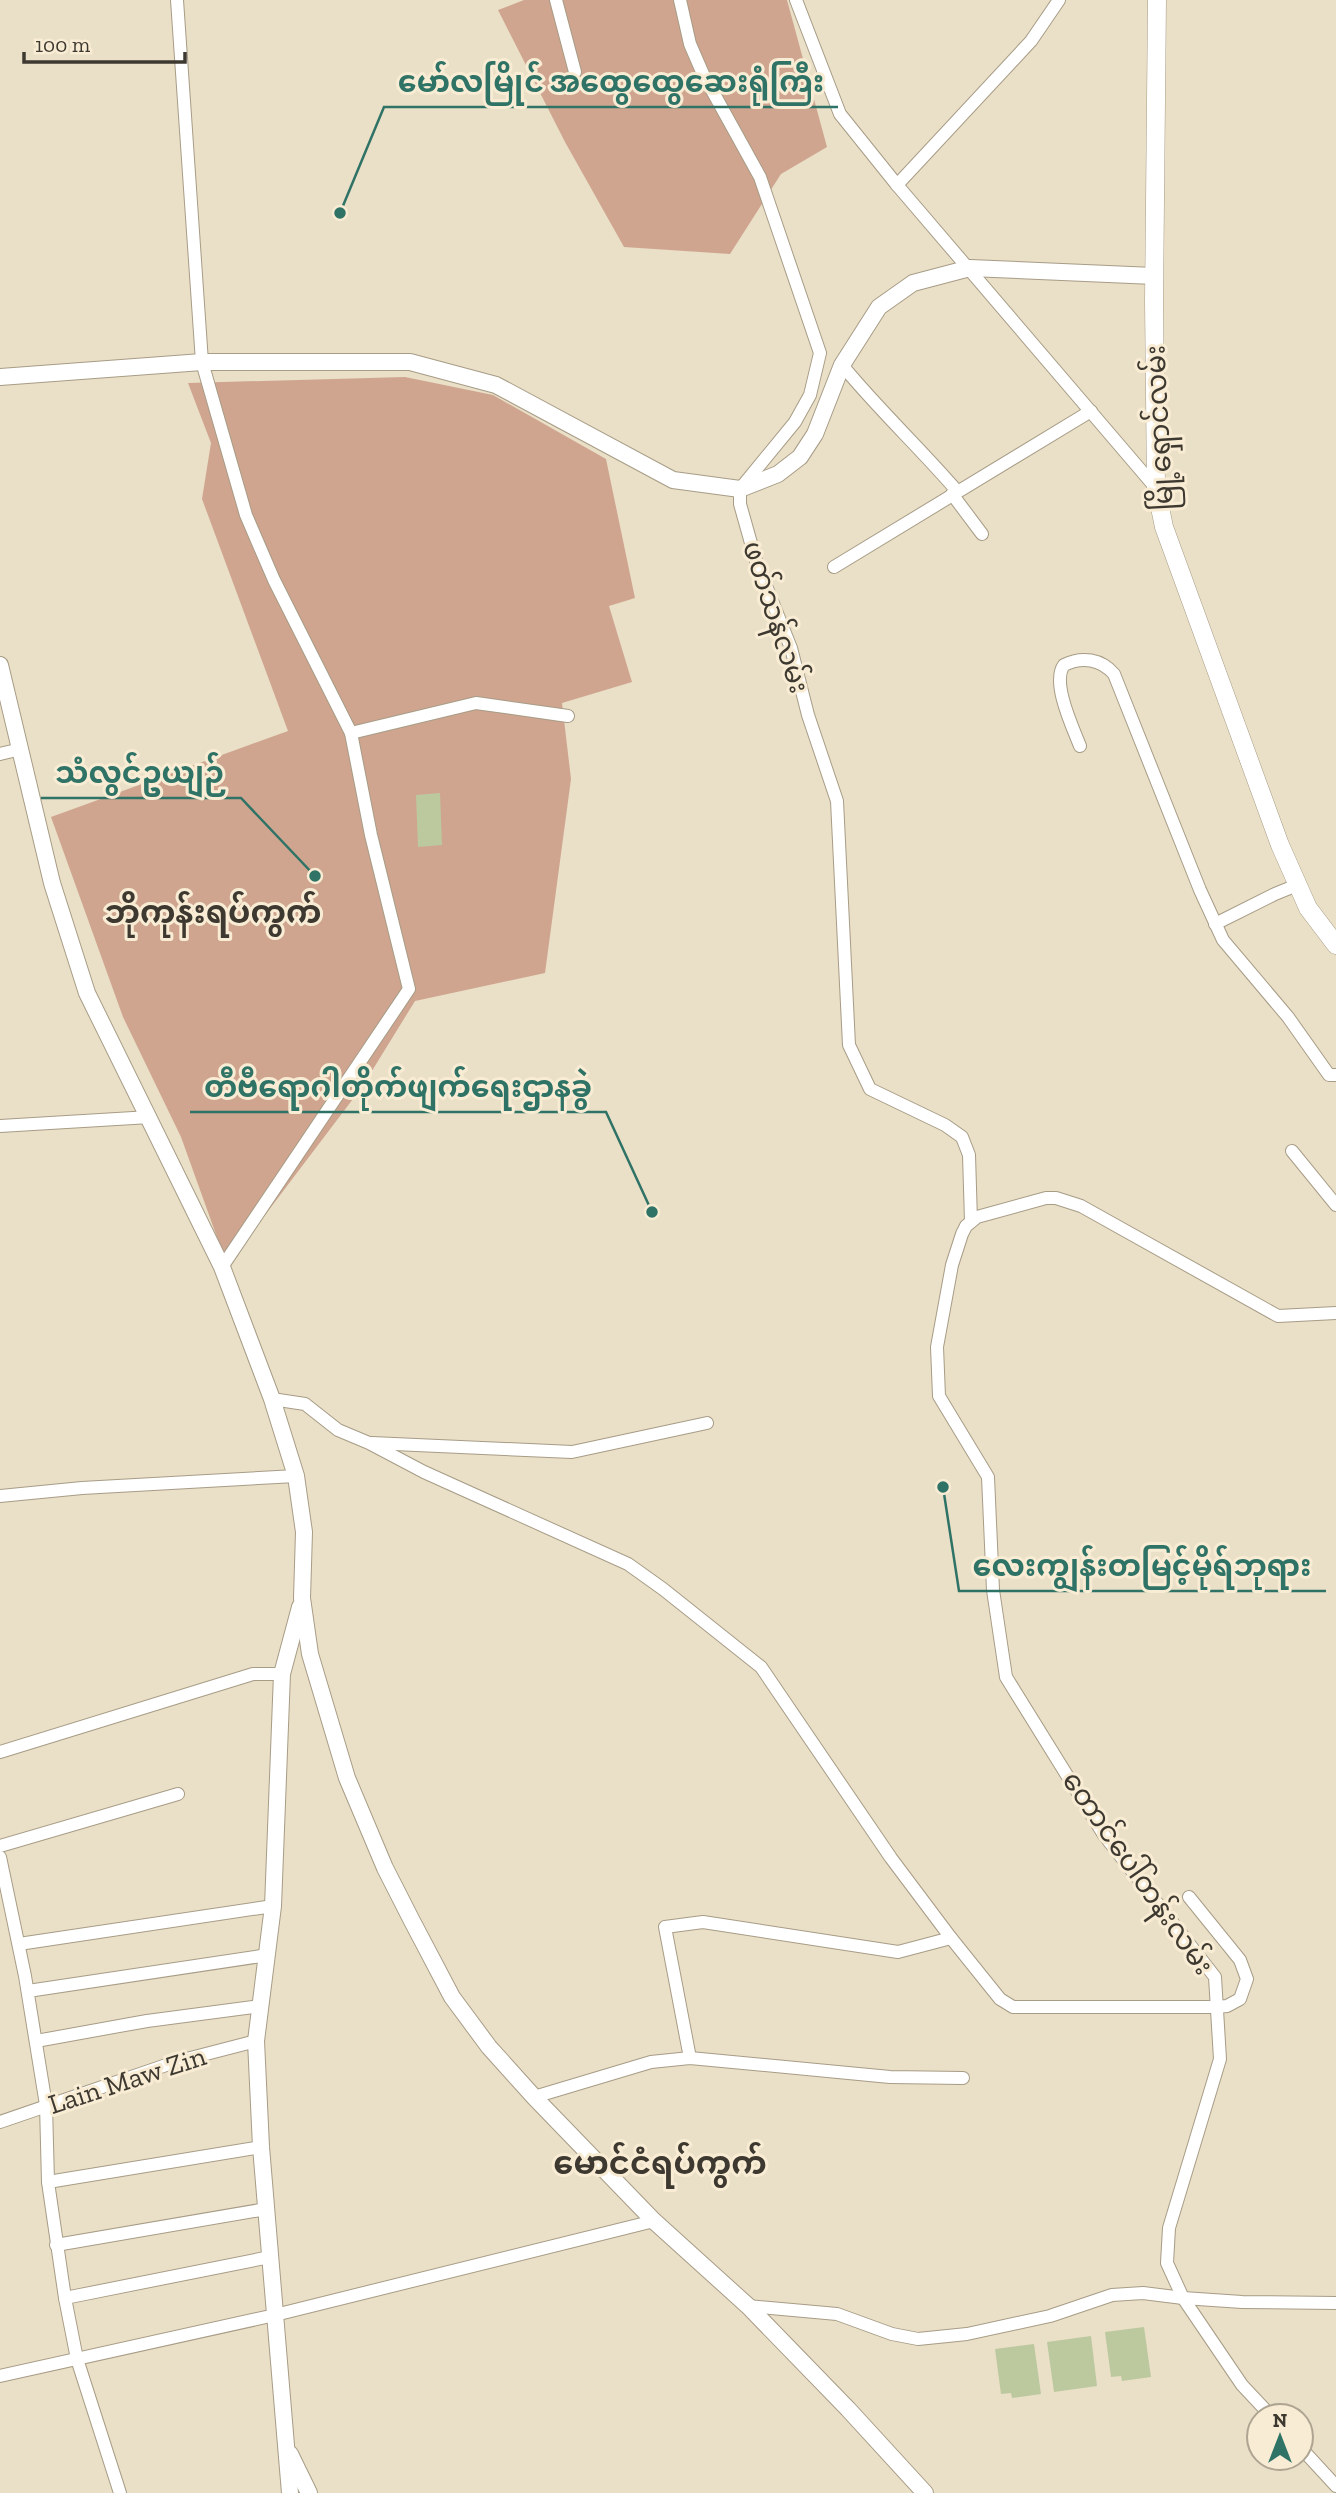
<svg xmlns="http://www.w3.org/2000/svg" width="1336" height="2493" font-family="'Zilla Slab','Noto Sans Myanmar',serif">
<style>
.green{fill:#cfa590}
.water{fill:#bcc99f}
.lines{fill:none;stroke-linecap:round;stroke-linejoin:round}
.minor-casing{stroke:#a79c86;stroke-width:14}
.major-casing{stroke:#a79c86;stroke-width:18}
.highway-casing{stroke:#a79c86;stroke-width:19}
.minor{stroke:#fff;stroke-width:12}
.major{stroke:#fff;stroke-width:16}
.highway{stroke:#fff;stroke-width:18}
.labels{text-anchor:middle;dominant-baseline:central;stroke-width:6;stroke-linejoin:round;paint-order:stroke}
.street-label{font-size:28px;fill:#3e3930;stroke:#f8ecd4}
.quarter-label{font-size:32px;font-weight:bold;fill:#3e3930;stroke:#f8ecd4}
.leader{fill:none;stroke:#2f7366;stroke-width:2.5}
.callout-dot{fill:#2f7366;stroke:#f8ecd4;stroke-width:2.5}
.callout-label{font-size:30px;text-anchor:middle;font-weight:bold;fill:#2f7366;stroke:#f8ecd4;stroke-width:6;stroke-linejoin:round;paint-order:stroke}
</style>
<rect width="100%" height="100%" fill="#eadfc7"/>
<!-- green -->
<g class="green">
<path d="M524 0H787L827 147 781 174 730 254 624 247 565 142 498 10Z"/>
<path d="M405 377 493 395 606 459 635 598 609 606 632 682 562 703 571 779 545 973 415 1001 362 1087 227 1265 181 1137 123 1017 51 817 288 731 202 499 211 443 188 383Z"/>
</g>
<!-- water -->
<g class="water">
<path d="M440 793 442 845 418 847 416 795Z"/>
<path d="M1144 2327 1151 2377 1122 2381 1121 2376 1111 2377 1105 2332Z"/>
<path d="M1091 2336 1097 2386 1054 2392 1047 2342Z"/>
<path d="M1034 2344 1041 2394 1012 2398 1011 2393 1001 2394 995 2349Z"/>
</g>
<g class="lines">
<defs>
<g id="minor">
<path d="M177 0 202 362 246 515 274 580 351 733 371 835 409 989 222 1267"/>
<path d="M556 0 575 72"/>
<path d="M680 0 690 44 703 74 760 177 820 353 810 395 795 422 740 489V504L756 561 791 648 808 715 837 801 849 1045 870 1089 945 1125 962 1137 969 1155 971 1221"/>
<path d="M796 0 840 114 897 185 1156 488"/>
<path d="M897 185 1031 41 1059 0"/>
<path d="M842 365C879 410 920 448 957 491"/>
<path d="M952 494 982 534"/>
<path d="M834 567 1091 411"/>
<path d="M351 733 476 703 568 716"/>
<path d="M1080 746C1073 728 1051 682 1064 665 1082 656 1101 659 1114 674L1200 890 1223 940 1288 1017 1329 1075H1336"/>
<path d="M0 754 21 749"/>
<path d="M1215 924 1275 894 1297 885"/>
<path d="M0 1126 150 1117"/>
<path d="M1292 1151 1336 1205"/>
<path d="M272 1399 305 1404 338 1430 369 1443 424 1472 628 1564 663 1589 761 1667 891 1858 951 1938 1000 1999 1013 2007H1217L1227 2006 1240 1999 1247 1979 1240 1960 1189 1897"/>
<path d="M372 1443 572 1452 707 1423"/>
<path d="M0 1496 82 1488 296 1476"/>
<path d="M0 1752 253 1674H282"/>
<path d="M0 1846 178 1794"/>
<path d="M0 1857 25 1976 46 2105 48 2182 65 2298 77 2359 120 2493"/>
<path d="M19 1944 273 1906"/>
<path d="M28 1991 268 1955"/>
<path d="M36 2041 147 2021 261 2006"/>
<path d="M690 2058 665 1927 703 1922 898 1952 951 1938"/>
<path d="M534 2097 651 2062 690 2058 890 2077 963 2078"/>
<path d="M0 2122 175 2062 256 2041"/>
<path d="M48 2182 261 2147"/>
<path d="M56 2245 266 2209"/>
<path d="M65 2298 270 2257"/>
<path d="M748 2306 837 2314 892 2334 918 2339 967 2334 1050 2316 1112 2295 1143 2293 1183 2298 1242 2302 1336 2303"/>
<path d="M0 2376 275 2315 654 2221"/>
<path d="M1271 2416 1242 2385 1183 2298 1167 2263 1169 2228 1220 2059 1215 1977 1104 1835 1006 1677 993 1590 988 1477 939 1396 937 1347 952 1265 962 1234 966 1226 977 1217 1046 1198H1056L1081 1206 1278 1316 1336 1313"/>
<path d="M1301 2448 1336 2486"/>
</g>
<g id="major">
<path d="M0 377 202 362H410L496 385 673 480 740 489 778 474 800 457 815 434 842 365 879 307 913 283 970 268 1154 276"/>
<path d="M0 665 52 883 87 993 222 1267 272 1399 296 1476 304 1532 302 1598 310 1654 347 1778 385 1868 412 1921 452 1997 489 2047 534 2097 654 2221 748 2306 848 2409 925 2493"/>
<path d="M290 2454 309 2493"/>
<path d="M290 2493 261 2147 256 2041 273 1906 282 1674 300 1607"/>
</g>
<path id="highway" d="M1157 0 1154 302 1156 488 1164 527 1280 845 1308 908 1336 945"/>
</defs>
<!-- minor casing -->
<use href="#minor" class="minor-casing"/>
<!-- major casing -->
<use href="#major" class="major-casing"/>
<!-- highway casing -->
<use href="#highway" class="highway-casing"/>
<!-- minor -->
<use href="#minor" class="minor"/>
<!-- major -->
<use href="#major" class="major"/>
<!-- highway -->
<use href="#highway" class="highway"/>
</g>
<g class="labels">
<!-- street labels -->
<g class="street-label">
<text transform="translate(1159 428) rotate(-93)">မြို့ရှောင်လမ်း</text>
<text transform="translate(776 617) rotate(72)">ဖတ်သန်လမ်း</text>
<text transform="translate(1138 1873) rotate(55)">တောင်ပေါ်တန်းလမ်း</text>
<text transform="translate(127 2080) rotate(-18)">Lain Maw Zin</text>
</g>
<!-- quarter labels -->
<g class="quarter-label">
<text x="213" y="912">ဘိုကုန်းရပ်ကွက်</text>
<text x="660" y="2163">မောင်ငံရပ်ကွက်</text>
</g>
</g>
<!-- callouts -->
<path class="leader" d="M340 213L384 107H838M315 876L241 798H41M652 1212L606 1112H190M943 1487L959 1591H1326"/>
<g class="callout-dot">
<circle cx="340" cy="213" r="7"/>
<circle cx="315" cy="876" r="7"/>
<circle cx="652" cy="1212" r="7"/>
<circle cx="943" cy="1487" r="7"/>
</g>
<g class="callout-label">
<text x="611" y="92">မော်လမြိုင် အထွေထွေဆေးရုံကြီး</text>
<text x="141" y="783">သံလွင်ဥယျဉ်</text>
<text x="398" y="1097">တီဗီရောဂါတိုက်ဖျက်ရေးဌာနခွဲ</text>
<text x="1142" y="1576">လေးကျွန်းတမြင့်မိုရ်ဘုရား</text>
</g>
<!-- north arrow -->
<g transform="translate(1280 2437)"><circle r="33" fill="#f8ecd4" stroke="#aea492" stroke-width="2"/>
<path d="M0-5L12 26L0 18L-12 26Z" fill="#2f7366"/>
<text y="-10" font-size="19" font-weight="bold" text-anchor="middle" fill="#3e3930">N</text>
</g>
<!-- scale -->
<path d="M24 52v10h161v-10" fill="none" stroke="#3e3930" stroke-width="3.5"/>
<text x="35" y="52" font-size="21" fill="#3e3930" stroke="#f8ecd4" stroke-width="5" paint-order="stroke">100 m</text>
</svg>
